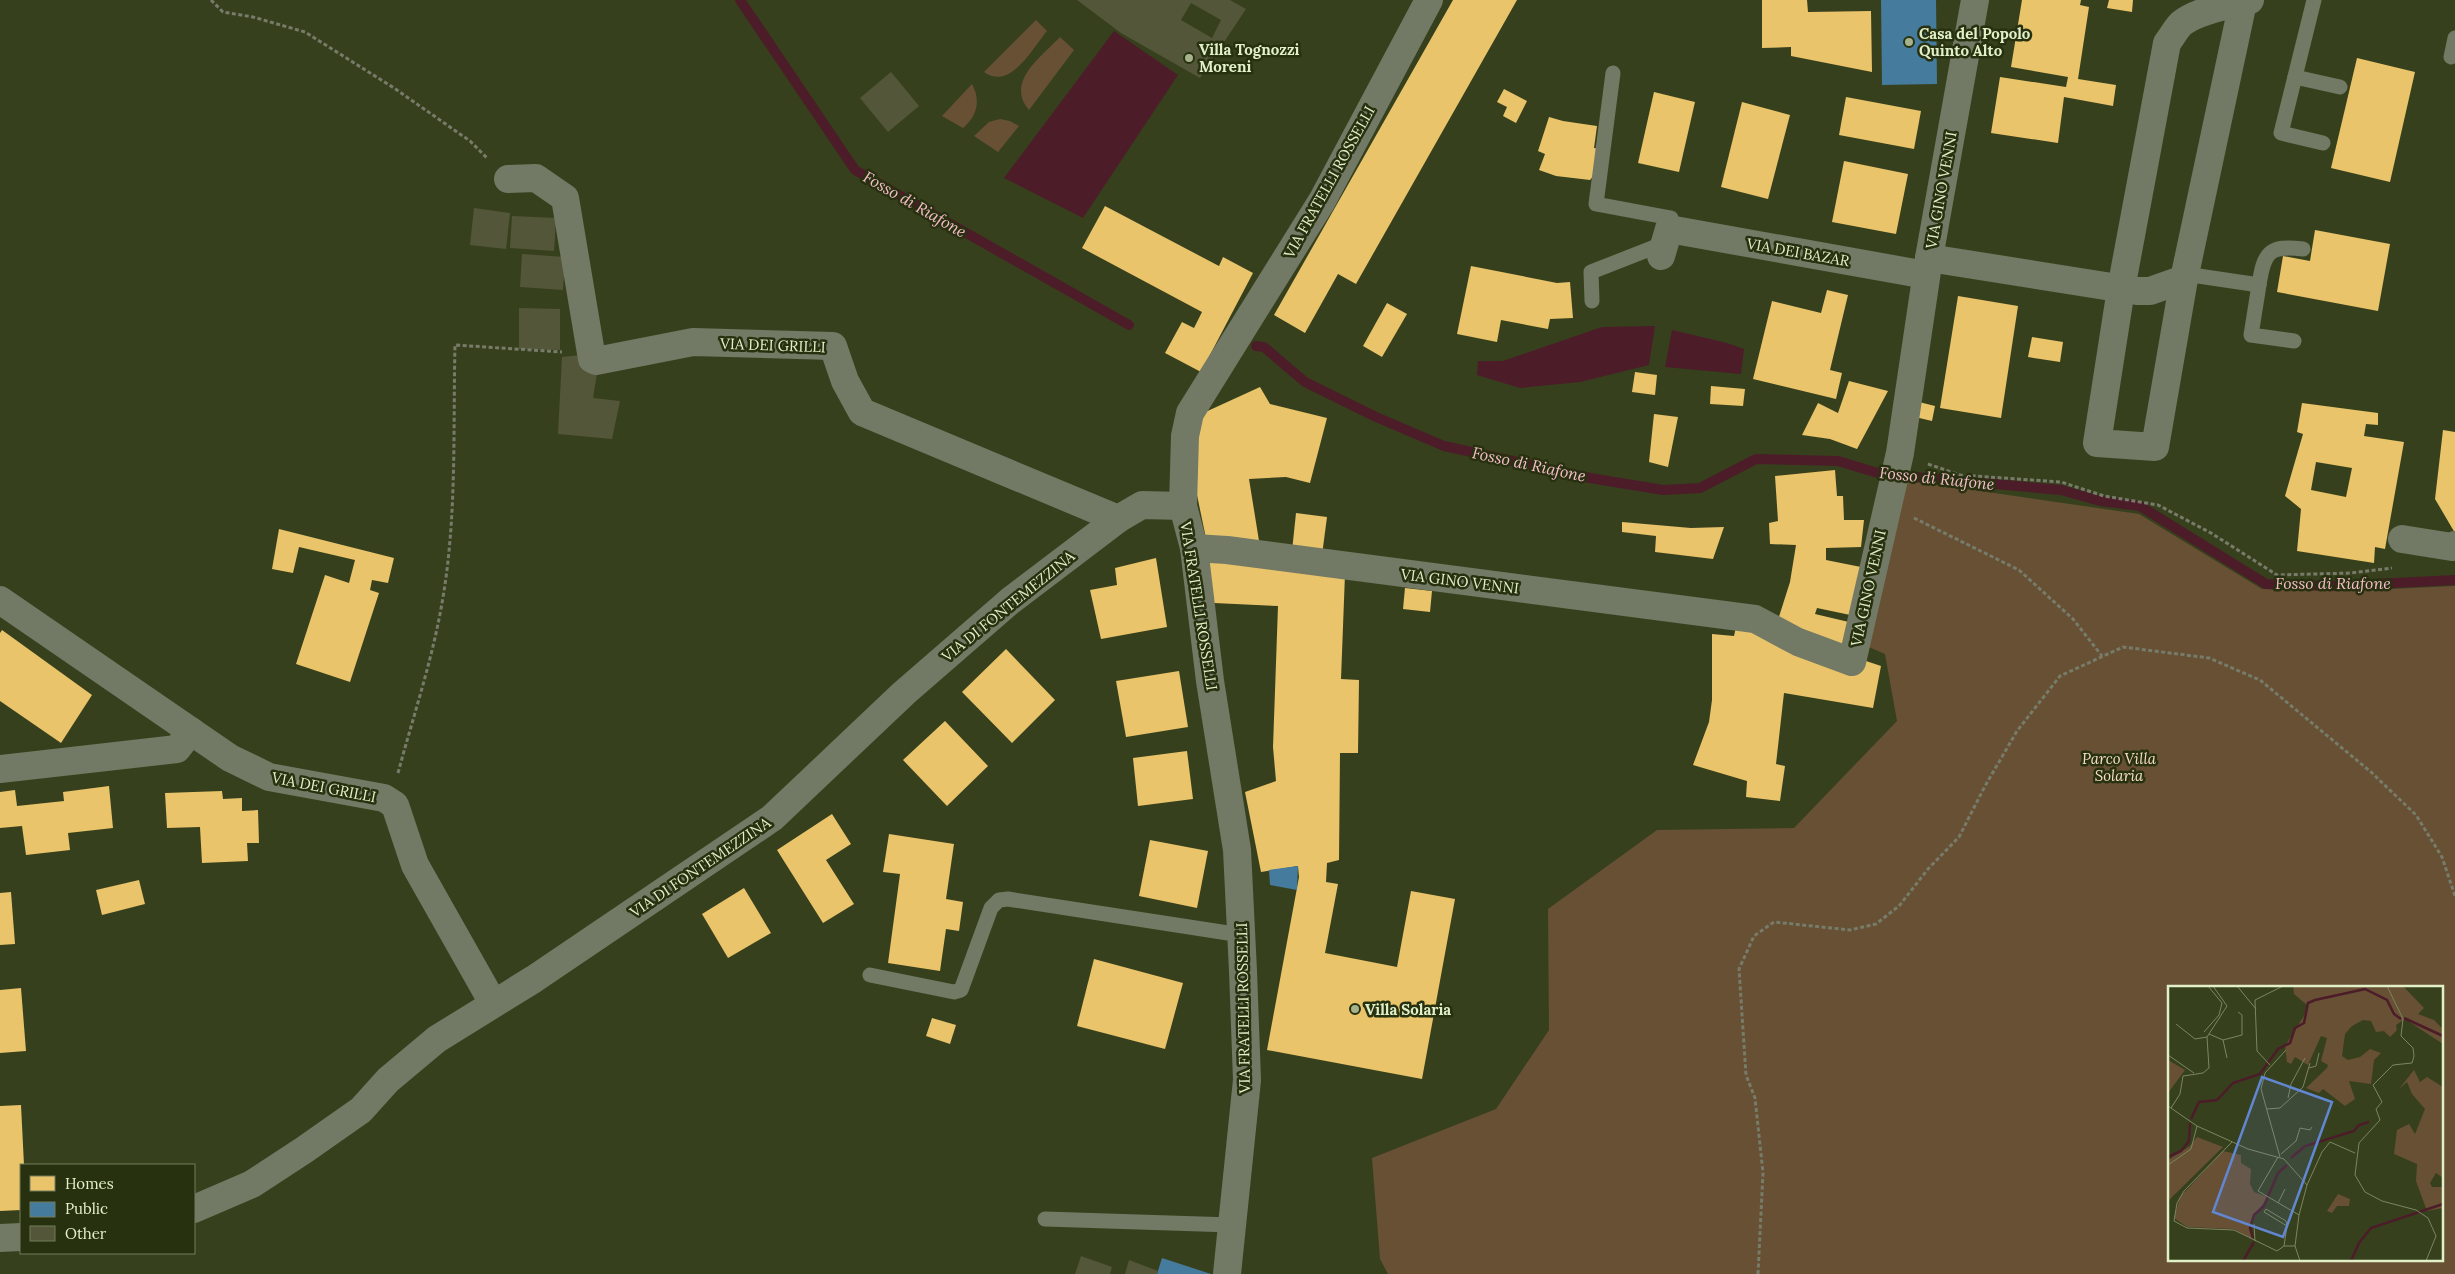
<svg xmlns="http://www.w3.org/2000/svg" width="2455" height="1274" font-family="Lora,serif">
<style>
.green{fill:#675034;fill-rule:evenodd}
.water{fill:#4c1c29}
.homes{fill:#e9c46a;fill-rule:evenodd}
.public{fill:#457b9d}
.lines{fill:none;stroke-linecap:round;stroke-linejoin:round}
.stream{stroke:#4c1c29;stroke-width:10}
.building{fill:#535639;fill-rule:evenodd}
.path{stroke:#777c6a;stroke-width:3;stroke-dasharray:4 2.5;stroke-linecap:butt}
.lane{stroke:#727964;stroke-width:15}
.street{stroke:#727964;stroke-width:28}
.poi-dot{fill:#a6b28c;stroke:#273110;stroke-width:2}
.labels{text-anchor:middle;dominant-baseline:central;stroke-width:5;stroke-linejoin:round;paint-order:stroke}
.poi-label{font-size:15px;font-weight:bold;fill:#e2f0c8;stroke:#273110;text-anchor:start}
.street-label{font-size:15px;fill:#e2f0c8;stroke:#273110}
.park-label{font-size:15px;font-style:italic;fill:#f8dcc4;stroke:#273110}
.water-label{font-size:16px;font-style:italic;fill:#f7bdca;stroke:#273110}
.inset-river{fill:none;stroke:#4c1c29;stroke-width:2.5}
.inset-road{fill:none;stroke:#7b8661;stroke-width:1}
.view{fill:#6287d2;fill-opacity:0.15;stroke:#6287d2;stroke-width:2.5}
.inset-edge{fill:none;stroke:#e2f0c8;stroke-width:2.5}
</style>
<rect width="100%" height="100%" fill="#37401d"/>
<!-- green -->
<g class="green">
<path d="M1036 20 1047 31C1032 49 1010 91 984 72Z"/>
<path d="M1060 37 1074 50 1029 110C1005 82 1041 57 1060 37Z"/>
<path d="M972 84C981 101 977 116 963 128L942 116Z"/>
<path d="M1000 119 1010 121 1019 126 998 152 974 136 989 122Z"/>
<path d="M1897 479 2139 514 2262 589 2343 591 2455 586V1274H1388L1380 1259 1372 1158 1496 1109 1549 1030 1548 909 1657 830 1794 828 1897 721 1885 654 1864 645ZM2169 988H2441V1260H2169Z"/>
</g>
<!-- water -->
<g class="water">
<path d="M1114 31 1178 75 1083 218 1004 178Z"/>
<path d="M1655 326 1649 365 1580 382 1520 388 1477 375 1478 361H1503L1602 327Z"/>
<path d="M1672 330 1727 343 1744 349 1741 374 1665 367Z"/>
</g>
<!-- homes -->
<g class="homes">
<path d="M1453 0H1517L1356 284 1338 274 1305 333 1274 315Z"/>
<path d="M1762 0H1807L1808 12 1871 11 1872 72 1791 56V47L1762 48Z"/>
<path d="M2022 0H2081L2080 5 2089 7 2078 79 2116 85 2113 106 2064 97 2058 143 1991 133 2000 77 2066 87 2068 77 2011 67Z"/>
<path d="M2109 0H2133L2132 12 2107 8Z"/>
<path d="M2357 58 2415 72 2390 182 2331 168Z"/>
<path d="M1504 89 1527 101 1516 123 1503 116 1507 107 1497 102Z"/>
<path d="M1654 92 1695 102 1679 172 1638 163Z"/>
<path d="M1846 97 1921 111 1914 149 1839 135Z"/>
<path d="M1742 102 1790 115 1768 199 1721 187Z"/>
<path d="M1549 117 1563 121 1597 126 1594 148 1602 149 1599 169 1590 180 1556 176 1539 170 1545 154 1538 151Z"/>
<path d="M1844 161 1908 174 1896 234 1832 222Z"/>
<path d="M1105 206 1219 266 1223 257 1253 273 1201 372 1165 353 1182 322 1194 328 1202 312 1082 248Z"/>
<path d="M2315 230 2390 244 2378 311 2277 292 2283 256 2310 261Z"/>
<path d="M1471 266 1557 283 1570 282 1573 318 1550 319 1548 329 1501 320 1497 342 1457 334Z"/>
<path d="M1827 290 1848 295 1830 370 1842 373 1836 399 1753 379 1772 301 1821 313Z"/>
<path d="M1958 296 2018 306 2001 418 1940 408Z"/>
<path d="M1387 303 1407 314 1382 357 1363 346Z"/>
<path d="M2032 337 2063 342 2060 362 2028 357Z"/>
<path d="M1635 372 1657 375 1655 395 1632 392Z"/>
<path d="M1849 381 1888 391 1857 449 1830 439 1802 435 1818 403 1838 413Z"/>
<path d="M1711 386 1745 389 1743 406 1710 404Z"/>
<path d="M1260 387 1270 404 1327 418 1310 483 1286 477 1249 479 1260 547 1207 543 1192 471 1201 414Z"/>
<path d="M1919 402 1935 406 1932 421 1915 417Z"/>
<path d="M2302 403 2378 413V425L2366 424 2364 436 2404 442 2385 549 2375 547 2374 563 2297 551 2301 509 2285 496 2303 434 2297 432ZM2316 462 2352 468 2346 497 2311 490Z"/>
<path d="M1654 414 1678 417 1668 467 1649 462Z"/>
<path d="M2443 430 2455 432V533L2435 499Z"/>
<path d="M1835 470 1837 496H1843L1844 520H1864L1861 547 1826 548V560L1861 567 1855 616 1817 608 1815 614 1853 623 1845 655 1776 626 1790 582 1796 545 1770 544 1769 523 1778 521 1775 476Z"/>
<path d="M1296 513 1327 517 1322 555 1292 551Z"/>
<path d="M1622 522 1691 528 1724 527 1713 559 1655 552 1656 536 1622 532Z"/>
<path d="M279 529 394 558 388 583 372 580 370 590 379 593 350 682 296 664 325 575 349 583 355 560 299 547 293 573 272 569Z"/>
<path d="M1205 553 1345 574 1341 679 1359 680 1358 753H1340L1339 860 1327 863 1326 882 1338 884 1325 953 1397 967 1411 891 1455 899 1422 1079 1267 1050 1299 877 1298 866 1261 872 1245 792 1276 781 1273 747 1278 606 1214 603Z"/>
<path d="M1156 558 1167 627 1101 639 1090 590 1117 585 1115 568Z"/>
<path d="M1405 588 1432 591 1430 612 1403 609Z"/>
<path d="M1738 618 1881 666 1873 708 1784 693 1776 764 1785 766 1780 801 1746 797 1747 781 1693 765 1709 722 1712 700V634L1734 636Z"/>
<path d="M2 630 92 695 61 743 0 701V633Z"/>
<path d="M1006 649 1055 700 1012 743 962 692Z"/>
<path d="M1179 671 1188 727 1126 737 1116 681Z"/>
<path d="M945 721 988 766 947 806 903 760Z"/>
<path d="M1187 751 1193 799 1138 806 1133 758Z"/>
<path d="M109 786 113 828 68 833 70 850 26 855 22 826 0 828V792L15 790 17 806 64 801 63 792Z"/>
<path d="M222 791 223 799 242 798V811L258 810 259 843H247L248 861 202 863 200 827 167 828 165 793Z"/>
<path d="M832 814 851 844 826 860 854 904 823 923 777 850Z"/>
<path d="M889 834 954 844 946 899 963 902 959 931 946 929 940 971 888 963 900 874 883 872Z"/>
<path d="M1150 840 1208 851 1197 908 1139 896Z"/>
<path d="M139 880 145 904 102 915 96 890Z"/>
<path d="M744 888 771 933 728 958 702 914Z"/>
<path d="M11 892 15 944 0 945V893Z"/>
<path d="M1094 959 1183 983 1165 1049 1077 1026Z"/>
<path d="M21 988 26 1051 0 1053V990Z"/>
<path d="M932 1018 956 1025 950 1044 926 1036Z"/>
<path d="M21 1105 24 1165H21V1210L0 1211V1106Z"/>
</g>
<!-- public -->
<g class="public">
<path d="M1881 0H1936L1937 84 1882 85Z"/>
<path d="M1298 866 1297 890 1270 885 1269 870Z"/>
<path d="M1162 1258 1211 1274H1157Z"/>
</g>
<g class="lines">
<!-- stream -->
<g class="stream">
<path d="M740 0 855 170 1129 325"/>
<path d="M1256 346 1264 347 1305 382 1376 417 1444 446 1590 478 1663 490 1700 488 1756 459 1838 461 1881 474 2061 490 2100 501 2140 506 2266 584 2333 586 2455 580"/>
</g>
</g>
<!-- building -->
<g class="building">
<path d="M1077 0H1230L1246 9 1200 78 1121 33ZM1191 3 1221 20 1212 38 1181 20Z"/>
<path d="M891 72 919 106 888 132 860 98Z"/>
<path d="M474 208 510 213 506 249 470 245Z"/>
<path d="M512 216 556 218 554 251 510 248Z"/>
<path d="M522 254 565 257 563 290 520 287Z"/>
<path d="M519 308 560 309V350L519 349Z"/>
<path d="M581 355 598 367 593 398 620 401 612 439 558 434 562 357Z"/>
<path d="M1081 1256 1112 1267 1110 1274H1075Z"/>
<path d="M1129 1260 1158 1271 1157 1274H1125Z"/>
</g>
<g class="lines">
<!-- path -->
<g class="path">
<path d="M211 0 223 12 253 17 305 32 394 88 470 141 488 159"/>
<path d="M1928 464 1960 475 2061 482 2104 496 2158 505 2211 533 2277 575 2351 573 2392 568"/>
<path d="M1914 518 2019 570 2073 619 2102 656"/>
<path d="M398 773C413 717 432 661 442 603 457 519 453 431 455 345L562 352"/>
<path d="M1758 1274 1763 1173 1755 1098 1746 1075 1739 969 1754 936 1774 922 1850 930 1876 924 1899 906 1928 869 1959 837 1985 786 2017 731 2060 676 2123 647 2209 658 2260 680 2371 772 2416 815 2442 857 2455 896"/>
</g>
<!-- lane -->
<g class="lane">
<path d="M2314 0 2281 133 2323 143"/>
<path d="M2451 57 2455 38"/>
<path d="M1613 73 1596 204 1671 218"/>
<path d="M2295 77 2340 87"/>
<path d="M2185 274 2259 285 2251 335 2294 341"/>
<path d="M2259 285C2264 252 2269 245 2303 249"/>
<path d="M1592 301 1591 272 1665 243"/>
<path d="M870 975 954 992 961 990 991 908 999 900 1008 899 1241 935"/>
<path d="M1045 1219 1232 1225"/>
</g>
<!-- street -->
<g class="street">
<path d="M2243 2 2184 279 2155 447 2097 443 2121 289 2167 43C2172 37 2176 28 2182 23 2197 11 2231 4 2250 0"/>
<path d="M508 179 536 178 565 198 591 353 592 359 596 361 693 342 833 346 845 381 862 412 1118 519"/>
<path d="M1661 256 1669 229 1926 275"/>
<path d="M1929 258 2137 291H2150L2184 279"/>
<path d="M2402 539 2452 547 2455 545"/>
<path d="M1194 548 1227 550 1755 619 1798 642 1852 662 1900 453 1929 258 1975 0"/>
<path d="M0 600 230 758 269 777 384 798 395 805 415 865 493 1003"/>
<path d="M0 769 177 749 191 731"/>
<path d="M194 1209 252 1184 304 1150 361 1110 388 1080 437 1039 534 979 772 818 904 693 1010 601 1118 519 1142 505 1183 506"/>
<path d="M0 1238 21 1237"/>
<path d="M1227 1274 1247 1080 1243 971 1237 850 1210 681 1194 548 1183 506 1185 436 1190 413 1322 201 1429 0"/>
</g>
</g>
<!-- markers -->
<g class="poi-dot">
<circle cx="1909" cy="42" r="5"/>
<circle cx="1189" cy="58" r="5"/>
<circle cx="1355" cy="1009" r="5"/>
</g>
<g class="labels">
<!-- poi labels -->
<g class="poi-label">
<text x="1919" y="33">Casa del Popolo<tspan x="1919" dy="17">Quinto Alto</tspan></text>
<text x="1199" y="49">Villa Tognozzi<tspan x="1199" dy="17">Moreni</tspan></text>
<text x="1365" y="1009">Villa Solaria</text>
</g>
<!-- street labels -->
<g class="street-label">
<text transform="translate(1329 182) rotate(-61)">VIA FRATELLI ROSSELLI</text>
<text transform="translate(1941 190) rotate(-80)">VIA GINO VENNI</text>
<text transform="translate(1798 252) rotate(10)">VIA DEI BAZAR</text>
<text transform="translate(773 345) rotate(2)">VIA DEI GRILLI</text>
<text transform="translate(1460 581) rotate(7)">VIA GINO VENNI</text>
<text transform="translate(1868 588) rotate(-78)">VIA GINO VENNI</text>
<text transform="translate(1008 606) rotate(-39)">VIA DI FONTEMEZZINA</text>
<text transform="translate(1199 606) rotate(81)">VIA FRATELLI ROSSELLI</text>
<text transform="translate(324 787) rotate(11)">VIA DEI GRILLI</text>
<text transform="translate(700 867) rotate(-34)">VIA DI FONTEMEZZINA</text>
<text transform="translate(1243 1008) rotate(-91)">VIA FRATELLI ROSSELLI</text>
</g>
<!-- park labels -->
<g class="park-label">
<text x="2119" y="758">Parco Villa<tspan x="2119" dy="17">Solaria</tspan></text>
</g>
<!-- water labels -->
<g class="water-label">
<text transform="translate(915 204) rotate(30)">Fosso di Riafone</text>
<text transform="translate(1529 464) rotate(12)">Fosso di Riafone</text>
<text transform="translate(1937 478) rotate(6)">Fosso di Riafone</text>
<text x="2333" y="583">Fosso di Riafone</text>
</g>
</g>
<!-- overview -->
<g transform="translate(2168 986)">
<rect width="275" height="275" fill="#37401d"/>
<path d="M125 0H235L256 22 250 28 266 34 275 43V58L237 33 228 39 229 44 222 51 216 45 208 46 203 35 195 34 184 40 177 48 174 70 180 74 192 71 202 63 213 67 206 74 203 98 181 95 187 113 177 120 155 103 151 107 138 102 159 82 160 79 153 75 159 52 153 50 140 79 127 71 123 78 119 76 117 60 136 30 139 19 126 8ZM0 74 17 84 0 107ZM246 84 252 96 259 91 275 101V192L268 187 262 197 264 201H275V222L259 225 248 195 249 178 226 168 229 144 241 138 247 148 257 123 244 108 239 96 231 103ZM29 151 55 161 0 215V174L22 160ZM55 165 73 169V177L83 183 82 198 86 206 100 211 84 233 82 242 84 253 66 243 19 241 6 232 12 211ZM170 208 182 213 181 220H169L164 227 159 225Z" fill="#675034"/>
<path class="inset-river" d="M236 32 275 50M23 133 31 116 49 114 65 97 92 88 110 63 122 57 127 42 136 37 140 17 147 14 197 3 219 14 226 28 233 33M0 171 13 165 21 155 22 137M123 172 137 160 186 145 191 139 201 136M85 252 82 242 86 229 96 220 110 187 119 179M75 275 86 256M183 275 191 257 203 242 275 218"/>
<path class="inset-road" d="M69 0 88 23M219 0 235 33 233 50 245 62 246 70 244 77 225 79 205 99 214 116 208 123 212 134 191 157 187 189 197 206 214 215 248 224 260 232 268 250 258 275M8 38 27 53 39 51 59 20 45 0M36 46 51 29 54 17 40 0M41 48 55 54M55 54 74 49V29L70 26M55 54 59 72M0 69 26 87M102 79 89 65 87 14 115 0M141 82 148 80 151 67M120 112 123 98 137 72M0 120 29 140 80 163 116 173 139 199M3 122 12 108 15 90 35 87 41 82 39 51M99 123 112 122 135 101 142 77M113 168 128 155 132 142 142 144 144 141M110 171 90 205 131 229M112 171 93 103 97 87 118 64M0 179 23 163 29 140M110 217 117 203M98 223 118 235 119 240 96 226ZM6 235 19 242 66 244 109 265 116 260H127M6 235 9 217 16 205 64 156M86 238 87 255M116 260 119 240M132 275 127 260 131 229 139 199 154 166 162 156 187 167"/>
<path class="view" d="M94 91 164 116 115 251 45 226Z"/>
<rect width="275" height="275" class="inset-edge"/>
</g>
<!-- legend -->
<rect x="20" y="1164" width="175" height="90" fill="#273110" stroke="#727d5a"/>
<rect x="30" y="1176" width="25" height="15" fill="#e9c46a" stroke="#727d5a"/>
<text x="65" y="1189" font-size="15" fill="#e2f0c8">Homes</text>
<rect x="30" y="1202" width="25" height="15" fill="#457b9d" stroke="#727d5a"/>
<text x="65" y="1214" font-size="15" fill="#e2f0c8">Public</text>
<rect x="30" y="1226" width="25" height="15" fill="#535639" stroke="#727d5a"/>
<text x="65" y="1239" font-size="15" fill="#e2f0c8">Other</text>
</svg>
